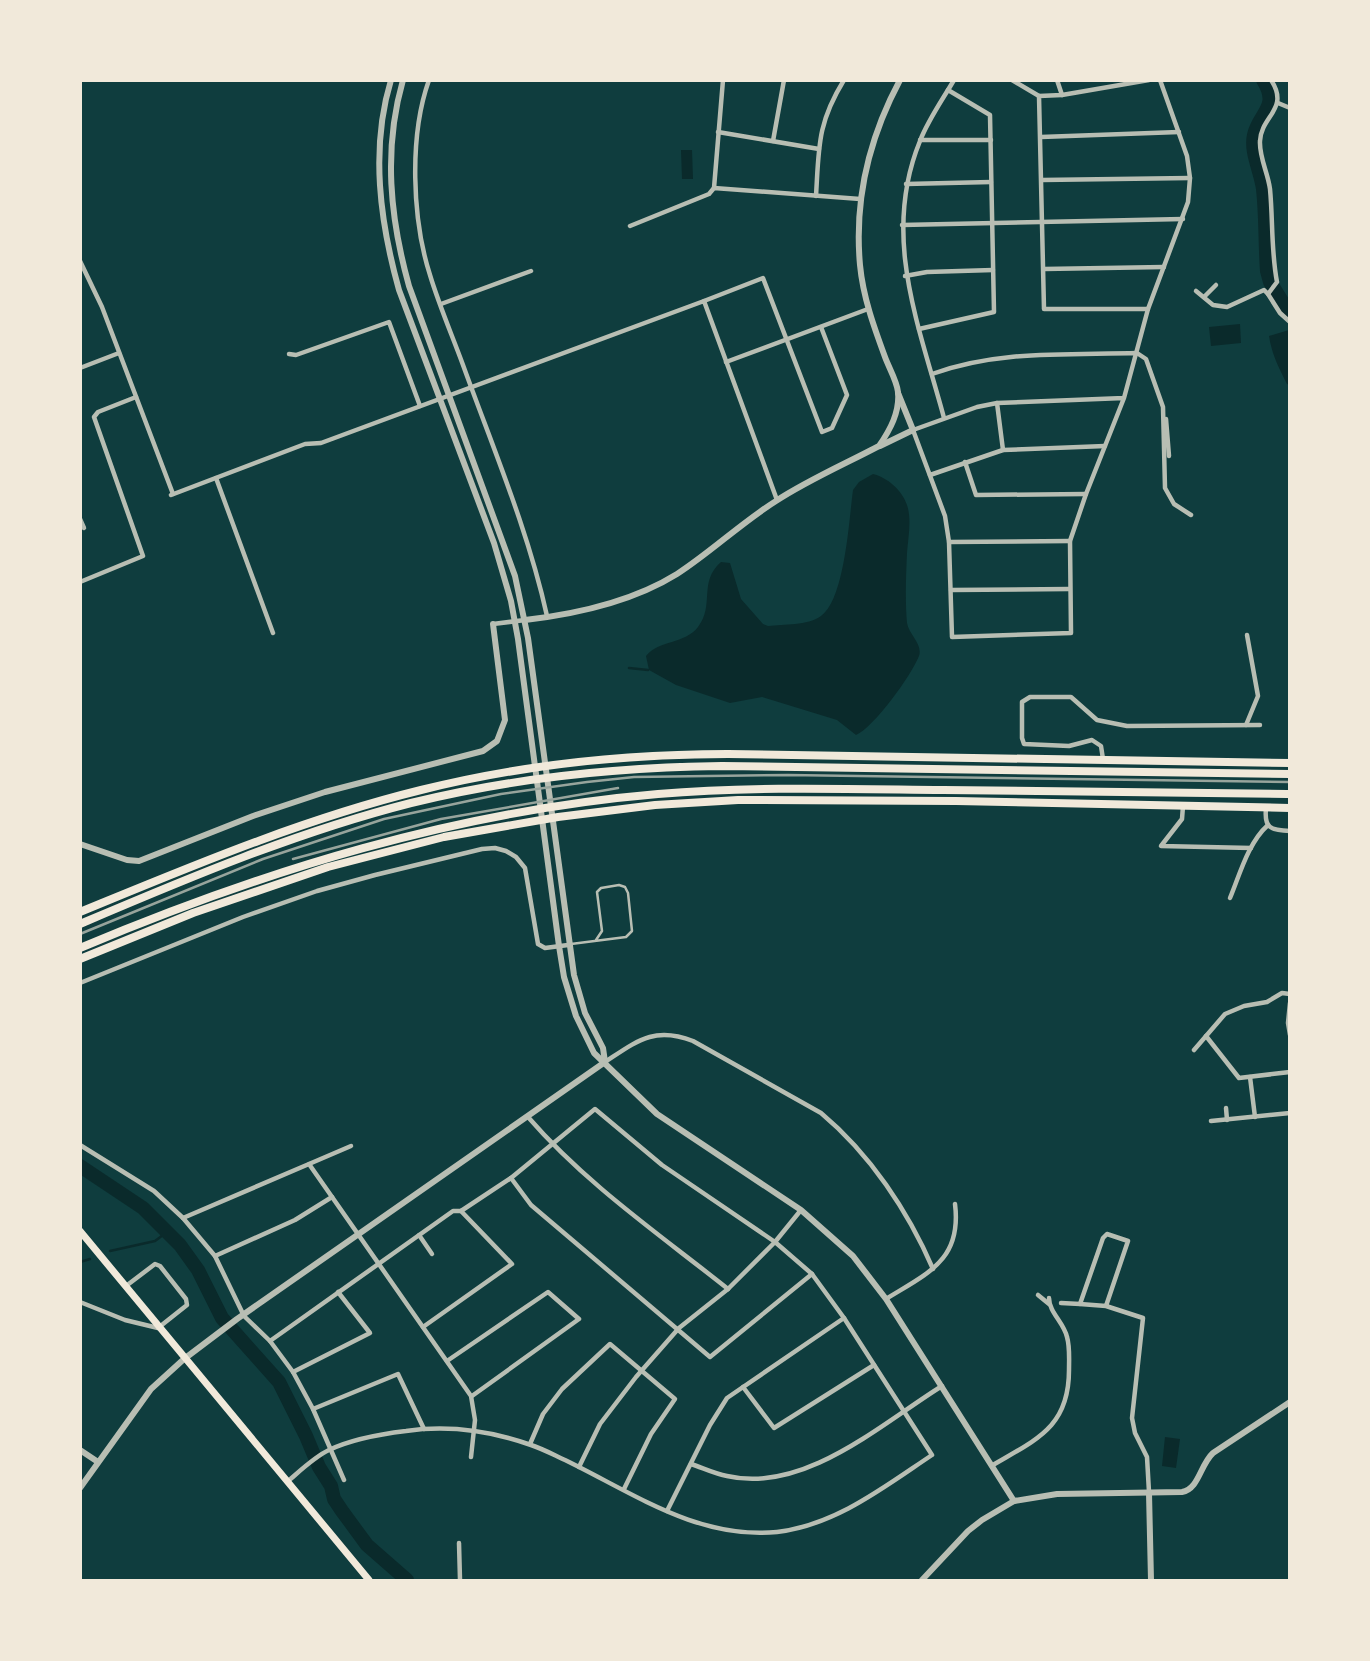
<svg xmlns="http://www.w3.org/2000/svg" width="1370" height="1661" font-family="Overpass,sans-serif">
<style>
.water{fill:#0a2a2b}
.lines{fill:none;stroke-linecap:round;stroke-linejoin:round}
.stream{stroke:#0a2a2b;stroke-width:2.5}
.river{stroke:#0a2a2b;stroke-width:14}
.service{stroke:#b8beb3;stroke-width:2.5}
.minor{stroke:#b8beb3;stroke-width:4.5}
.tertiary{stroke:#b8beb3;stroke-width:6}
.primary{stroke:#f1e9da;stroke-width:7}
.trunk{stroke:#f1e9da;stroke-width:8}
.rail{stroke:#97a49c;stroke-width:2.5}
</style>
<rect width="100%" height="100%" fill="#0f3d3e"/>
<!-- water -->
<g class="water">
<path d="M692 150 693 179H682L681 150Z"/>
<path d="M1240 324 1241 343 1211 346 1209 327Z"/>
<path d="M1289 330H1290L1289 385 1287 384C1279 368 1272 355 1269 336Z"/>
<path d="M873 474C888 478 902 490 907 505 912 520 908 538 907 553 906 576 905 599 907 623 909 635 923 644 919 656 911 676 874 727 856 735L837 720 762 697 730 703 676 685 649 670 646 656C659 640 685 644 698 627 715 605 698 582 721 562L730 563 741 599 763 624 768 626C784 624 807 626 821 616 845 599 849 519 853 490L859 482Z"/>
<path d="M1165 1437 1180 1439 1176 1468 1162 1466Z"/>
</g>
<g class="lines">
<!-- stream -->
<g class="stream">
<path d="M629 668 648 670"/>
<path d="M110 1251 155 1241 167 1232"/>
<path d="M80 1262 90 1259"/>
</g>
<!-- river -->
<g class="river">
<path d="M1263 80C1280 107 1259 113 1254 135 1250 152 1261 172 1263 189 1266 216 1265 244 1267 271L1270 282 1290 314"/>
<path d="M80 1166 143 1208 180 1245 198 1270 222 1318 279 1382 306 1436 319 1467 331 1486 334 1499 342 1511 367 1545 407 1580"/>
</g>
<!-- service -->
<path class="service" d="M571 944 626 937 632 931 628 893 625 887 619 885 601 888 597 892 602 931 596 940"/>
<!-- minor -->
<g class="minor">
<path d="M429 80C409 136 412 219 430 275 439 305 452 335 463 365 493 448 528 530 547 616"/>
<path d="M1012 80 1039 96"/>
<path d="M1057 80 1062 95"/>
<path d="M1271 80C1290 109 1261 116 1260 141 1259 157 1268 173 1270 189 1273 220 1271 251 1277 282L1268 294 1280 313 1290 322"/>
<path d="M1278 103 1290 108"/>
<path d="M718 132 819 149"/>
<path d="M1041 137 1179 132"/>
<path d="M920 140H991"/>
<path d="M773 141 784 80"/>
<path d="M1042 180 1190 178"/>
<path d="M906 184 991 182"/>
<path d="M714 188 723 80"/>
<path d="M816 196C819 147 817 124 844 80"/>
<path d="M902 225 1183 219"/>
<path d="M630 226 709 194 714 188 860 199"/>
<path d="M80 261 102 307 173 494"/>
<path d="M1044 269 1164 267"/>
<path d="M905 276 927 272 993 270"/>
<path d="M1196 291 1213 305 1227 307 1264 290 1268 294"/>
<path d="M1204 297 1216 285"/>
<path d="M704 301 763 278 822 432 832 428 847 395 821 327"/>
<path d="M441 304 531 271"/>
<path d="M1148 309H1044L1039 96 1062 95 1149 80"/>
<path d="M919 329 994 312 990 115 948 90"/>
<path d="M289 354 296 355 389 322 420 406"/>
<path d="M726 362 868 309"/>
<path d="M80 368 119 353"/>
<path d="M932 374C998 350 1067 355 1137 353L1146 359 1163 407 1165 488 1174 504 1191 515"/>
<path d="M1124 398 997 403 977 407 913 430 945 516 949 542 952 637 1071 633 1070 541 1086 494 1124 398 1148 309 1188 202 1190 178 1187 156 1160 80"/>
<path d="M997 403 1003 450"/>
<path d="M944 418C919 325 881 236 920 141 928 120 943 99 954 80"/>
<path d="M1166 419 1169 456"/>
<path d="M965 462 976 495 1086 494"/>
<path d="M930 475 1003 450 1105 446"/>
<path d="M216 478 273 633"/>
<path d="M171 495 305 444 321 443 704 301 777 500"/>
<path d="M80 519 84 528"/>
<path d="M949 542 1070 541"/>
<path d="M80 582 143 556 94 417 98 412 136 397"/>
<path d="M951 590 1069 589"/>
<path d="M493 624 525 620"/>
<path d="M1246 725 1258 696 1247 635"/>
<path d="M1103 759 1101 746 1092 740 1069 746 1024 744 1022 738V702L1030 697H1071L1097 720 1127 726 1260 725"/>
<path d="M1183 806 1182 819 1161 846 1251 848"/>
<path d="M1266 808C1264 828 1270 830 1290 831"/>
<path d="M1230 898C1240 874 1248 843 1268 825"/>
<path d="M80 983 243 917 317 891 375 875 482 849 495 848 506 851 516 857 525 868 538 944 545 948 568 945"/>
<path d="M1290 1003 1288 1023 1290 1035"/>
<path d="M1206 1036 1239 1078 1290 1072"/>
<path d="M1194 1050 1225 1014 1244 1006 1267 1002 1282 993 1290 994"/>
<path d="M605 1062C637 1041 654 1026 693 1041L821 1113C870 1154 908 1211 933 1269"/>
<path d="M1250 1077 1255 1117"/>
<path d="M1226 1108 1227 1120"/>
<path d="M528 1117C586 1184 659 1234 728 1289"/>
<path d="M1211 1121 1290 1113"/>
<path d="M80 1145 154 1191 183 1218 215 1256 244 1316 270 1341 293 1372 313 1409 344 1480"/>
<path d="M309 1164 351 1146"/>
<path d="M511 1178 531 1205 710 1357 812 1274"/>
<path d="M183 1218 309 1164 471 1396 475 1420 471 1457"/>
<path d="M419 1235 432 1254"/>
<path d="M215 1256 295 1220 332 1197"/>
<path d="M1038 1295 1049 1304"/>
<path d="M886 1299C928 1273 962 1260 955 1204"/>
<path d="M80 1302 125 1320 158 1328 187 1305 186 1299 160 1266 155 1264 126 1286"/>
<path d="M1061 1303 1080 1304"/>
<path d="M1106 1306 1128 1241 1107 1234 1103 1238 1080 1304 1106 1306 1143 1318 1132 1418 1135 1433 1147 1457 1149 1492"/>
<path d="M423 1327 512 1264 461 1211"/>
<path d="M270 1341 453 1211H461L511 1178 595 1109 662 1165 775 1242 812 1274 844 1318 932 1455C884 1487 836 1525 777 1532 699 1540 633 1493 565 1460 554 1455 543 1449 531 1445 491 1431 448 1425 406 1431 381 1434 352 1439 329 1450 314 1457 300 1471 287 1482"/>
<path d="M447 1361 548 1292 579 1319 472 1396"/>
<path d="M293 1372 370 1333 338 1292"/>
<path d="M743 1387 774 1428 874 1365"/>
<path d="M313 1409 398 1374 424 1429"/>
<path d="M530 1444 543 1414 562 1389 610 1344 675 1399 651 1434 624 1489"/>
<path d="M691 1464C703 1468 715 1474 727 1476 804 1494 881 1424 942 1386"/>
<path d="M993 1465C1037 1439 1069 1427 1069 1370 1069 1359 1070 1347 1067 1337 1064 1323 1049 1312 1049 1298"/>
<path d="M579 1467 600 1424 636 1377 679 1328 728 1289 775 1242 801 1210"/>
<path d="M667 1511 710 1425 727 1398 844 1318"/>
<path d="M459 1543 460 1580"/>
</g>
<!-- tertiary -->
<g class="tertiary">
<path d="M391 80C370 149 380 222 399 290L494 543 511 601 518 639 559 946 564 977 576 1016 594 1053 657 1114 801 1210 853 1256 886 1299 1014 1501"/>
<path d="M403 80C383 150 390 218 409 286L515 576 528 638 574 975 585 1013 603 1048 605 1062"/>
<path d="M880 446 913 430 898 393"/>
<path d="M525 620C577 614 632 602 677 574 711 552 741 523 776 501 808 480 845 464 879 446 890 430 900 412 898 392 897 381 889 368 885 357 874 327 863 297 860 265 854 199 869 138 900 80"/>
<path d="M80 844 127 860 139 861 253 816 325 792 483 751 497 741 505 720 493 624"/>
<path d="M80 1450 98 1462"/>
<path d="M80 1488 151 1389 184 1359 237 1319 605 1062"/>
<path d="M1149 1493 1151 1580"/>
<path d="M922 1580 968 1531 982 1520 1014 1501 1057 1494 1182 1492C1199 1489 1200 1465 1213 1453L1290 1402"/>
</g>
<!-- primary -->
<path class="primary" d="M80 1231 369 1580"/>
<!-- trunk -->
<g class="trunk">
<path d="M80 912C192 866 303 819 421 790 521 765 625 754 728 754L1290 763"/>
<path d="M80 924C188 878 297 832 411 803 513 778 617 767 722 766L1290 774"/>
<path d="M80 948C265 870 457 811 658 794 753 786 848 789 943 790 1058 791 1174 793 1290 794"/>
<path d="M80 959 193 913 328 867 444 837 558 817 655 805 738 800 956 801 1290 808"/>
</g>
<!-- rail -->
<g class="rail">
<path d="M293 859 441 819 618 788"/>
<path d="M80 934 263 859 384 819 501 794 587 782 634 777 788 775 1290 782"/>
</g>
</g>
<!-- border -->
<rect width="1370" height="1661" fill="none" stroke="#f1e9da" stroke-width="164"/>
</svg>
